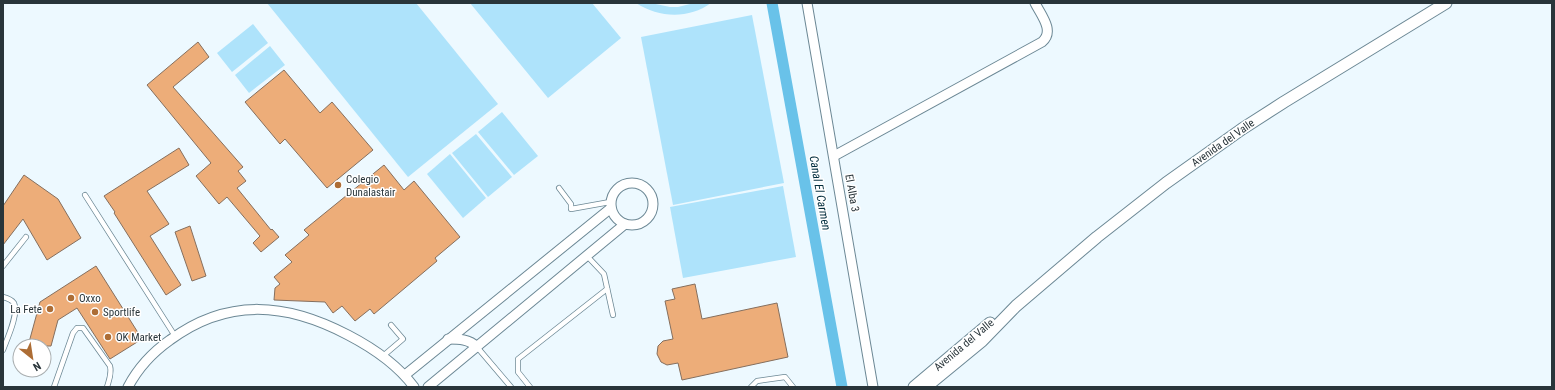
<svg xmlns="http://www.w3.org/2000/svg" width="1555" height="390" font-family="'Roboto Condensed',sans-serif">
<style>
.green{fill:#aee3fb}
.lines{fill:none;stroke-linecap:round;stroke-linejoin:round}
.canal{stroke:#69c2e9;stroke-width:11}
.building{fill:#edad79;stroke:#856f5e}
.service-casing{stroke:#6c8895;stroke-width:6}
.minor-casing{stroke:#6c8895;stroke-width:11}
.tertiary-casing{stroke:#6c8895;stroke-width:13}
.service{stroke:#fff;stroke-width:4.5}
.minor{stroke:#fff;stroke-width:9}
.tertiary{stroke:#fff;stroke-width:11}
.poi-dot{fill:#ad6d35;stroke:#fff;stroke-width:1.5}
.labels{text-anchor:middle;dominant-baseline:central;stroke-width:3;stroke-linejoin:round;paint-order:stroke}
.street-label{font-size:11px;fill:#29353a;stroke:#fff}
.poi-label{font-size:11px;fill:#29353a;stroke:#fff;text-anchor:start}
.water-label{font-size:12px;font-style:italic;fill:#032e3e;stroke:#fff}
</style>
<rect width="100%" height="100%" fill="#edf9ff"/>
<!-- green -->
<g class="green">
<path d="M267 3H416L498 104 408 177Z"/>
<path d="M470 3H592L621 38 548 98Z"/>
<path d="M636 3H651L670 7H678L694 3H711C689 19 659 18 636 3Z"/>
<path d="M752 15 784 183 673 205 641 37Z"/>
<path d="M253 24 268 43 232 72 217 53Z"/>
<path d="M270 46 285 65 249 93 235 75Z"/>
<path d="M502 112 538 156 514 175 478 132Z"/>
<path d="M476 134 512 177 488 197 452 153Z"/>
<path d="M450 154 486 198 463 218 427 174Z"/>
<path d="M783 186 796 257 683 278 670 207Z"/>
</g>
<g class="lines">
<!-- canal -->
<path class="canal" d="M772 3 842 387"/>
</g>
<!-- building -->
<g class="building">
<path d="M198 42 209 57 173 87 243 167 238 171 246 181 237 188 271 230 272 229 279 237 261 252 253 243 260 236 227 197 219 204 196 176 211 163 147 85Z"/>
<path d="M284 70 320 113 332 102 373 150 327 188 285 139 280 144 245 102Z"/>
<path d="M179 148 189 165 147 191 169 224 150 236 181 285 166 295 114 213 115 212 104 196Z"/>
<path d="M384 165 404 190 414 181 460 237 435 258 437 261 374 314 370 309 355 321 342 306 333 313 325 302 274 300 275 288 280 284 274 277 292 262 285 255 309 235 304 230Z"/>
<path d="M24 175 58 199 81 238 47 260 23 219 3 245V206Z"/>
<path d="M190 226 206 276 192 281 175 232Z"/>
<path d="M96 266 142 339 110 359 77 308 58 320 51 346H28L40 302Z"/>
<path d="M695 284 702 319 777 303 788 357 682 380 678 363 667 365 661 362 657 354 658 346 663 341 673 339 665 301 675 299 672 289Z"/>
</g>
<g class="lines">
<defs>
<g id="service">
<path d="M559 188 571 204V209L610 202"/>
<path d="M85 195 175 336"/>
<path d="M587 256 604 274 613 315"/>
<path d="M3 266 26 237"/>
<path d="M3 297C7 298 11 299 14 303 19 314 7 339 3 350"/>
<path d="M477 347 511 387"/>
<path d="M383 356 403 339 391 325"/>
<path d="M54 387 73 333 77 328H83L110 366C112 374 109 380 107 387"/>
<path d="M530 387 518 372V359L607 289"/>
<path d="M751 387 757 381 785 377 793 387"/>
</g>
<g id="minor">
<path d="M807 3 873 387"/>
<path d="M834 156 1042 42C1055 31 1041 15 1035 3"/>
<circle cx="632" cy="204" r="21"/>
<path d="M448 339C459 339 469 339 477 347"/>
<path d="M405 375 611 208"/>
<path d="M128 387C138 368 153 352 170 340 228 297 287 303 348 335 373 348 397 364 414 387"/>
<path d="M428 387 625 224"/>
</g>
<g id="tertiary">
<path d="M914 387 990 323"/>
<path d="M926 387 982 341 1016 306 1097 237 1166 183 1242 129 1284 102 1446 3"/>
</g>
</defs>
<!-- service casing -->
<use href="#service" class="service-casing"/>
<!-- minor casing -->
<use href="#minor" class="minor-casing"/>
<!-- tertiary casing -->
<use href="#tertiary" class="tertiary-casing"/>
<!-- service -->
<use href="#service" class="service"/>
<!-- minor -->
<use href="#minor" class="minor"/>
<!-- tertiary -->
<use href="#tertiary" class="tertiary"/>
</g>
<!-- markers -->
<g class="poi-dot">
<circle cx="338" cy="185" r="4"/>
<circle cx="71" cy="298" r="4"/>
<circle cx="50" cy="309" r="4"/>
<circle cx="95" cy="312" r="4"/>
<circle cx="108" cy="337" r="4"/>
</g>
<g class="labels">
<!-- street labels -->
<g class="street-label">
<text transform="translate(1223 143) rotate(-35)">Avenida del Valle</text>
<text transform="translate(852 193) rotate(80)">El Alba 3</text>
<text transform="translate(964 345) rotate(-40)">Avenida del Valle</text>
</g>
<!-- poi labels -->
<g class="poi-label">
<text x="346" y="179">Colegio<tspan x="346" dy="13">Dunalastair</tspan></text>
<text x="79" y="298">Oxxo</text>
<text x="42" y="309" text-anchor="end">La Fete</text>
<text x="103" y="312">Sportlife</text>
<text x="116" y="337">OK Market</text>
</g>
<!-- water labels -->
<g class="water-label">
<text transform="translate(820 193) rotate(80)">Canal El Carmen</text>
</g>
</g>
<!-- border -->
<rect width="1555" height="390" fill="none" stroke="#29353a" stroke-width="8"/>
<!-- north arrow -->
<g transform="translate(32 358) rotate(150)"><circle r="19" fill="#ffffff" stroke="#a9aeb0"/>
<path d="M0-3L7 15L0 10L-7 15Z" fill="#ad6d35"/>
<text y="-6" font-size="11" font-weight="bold" text-anchor="middle" fill="#29353a">N</text>
</g>
</svg>
